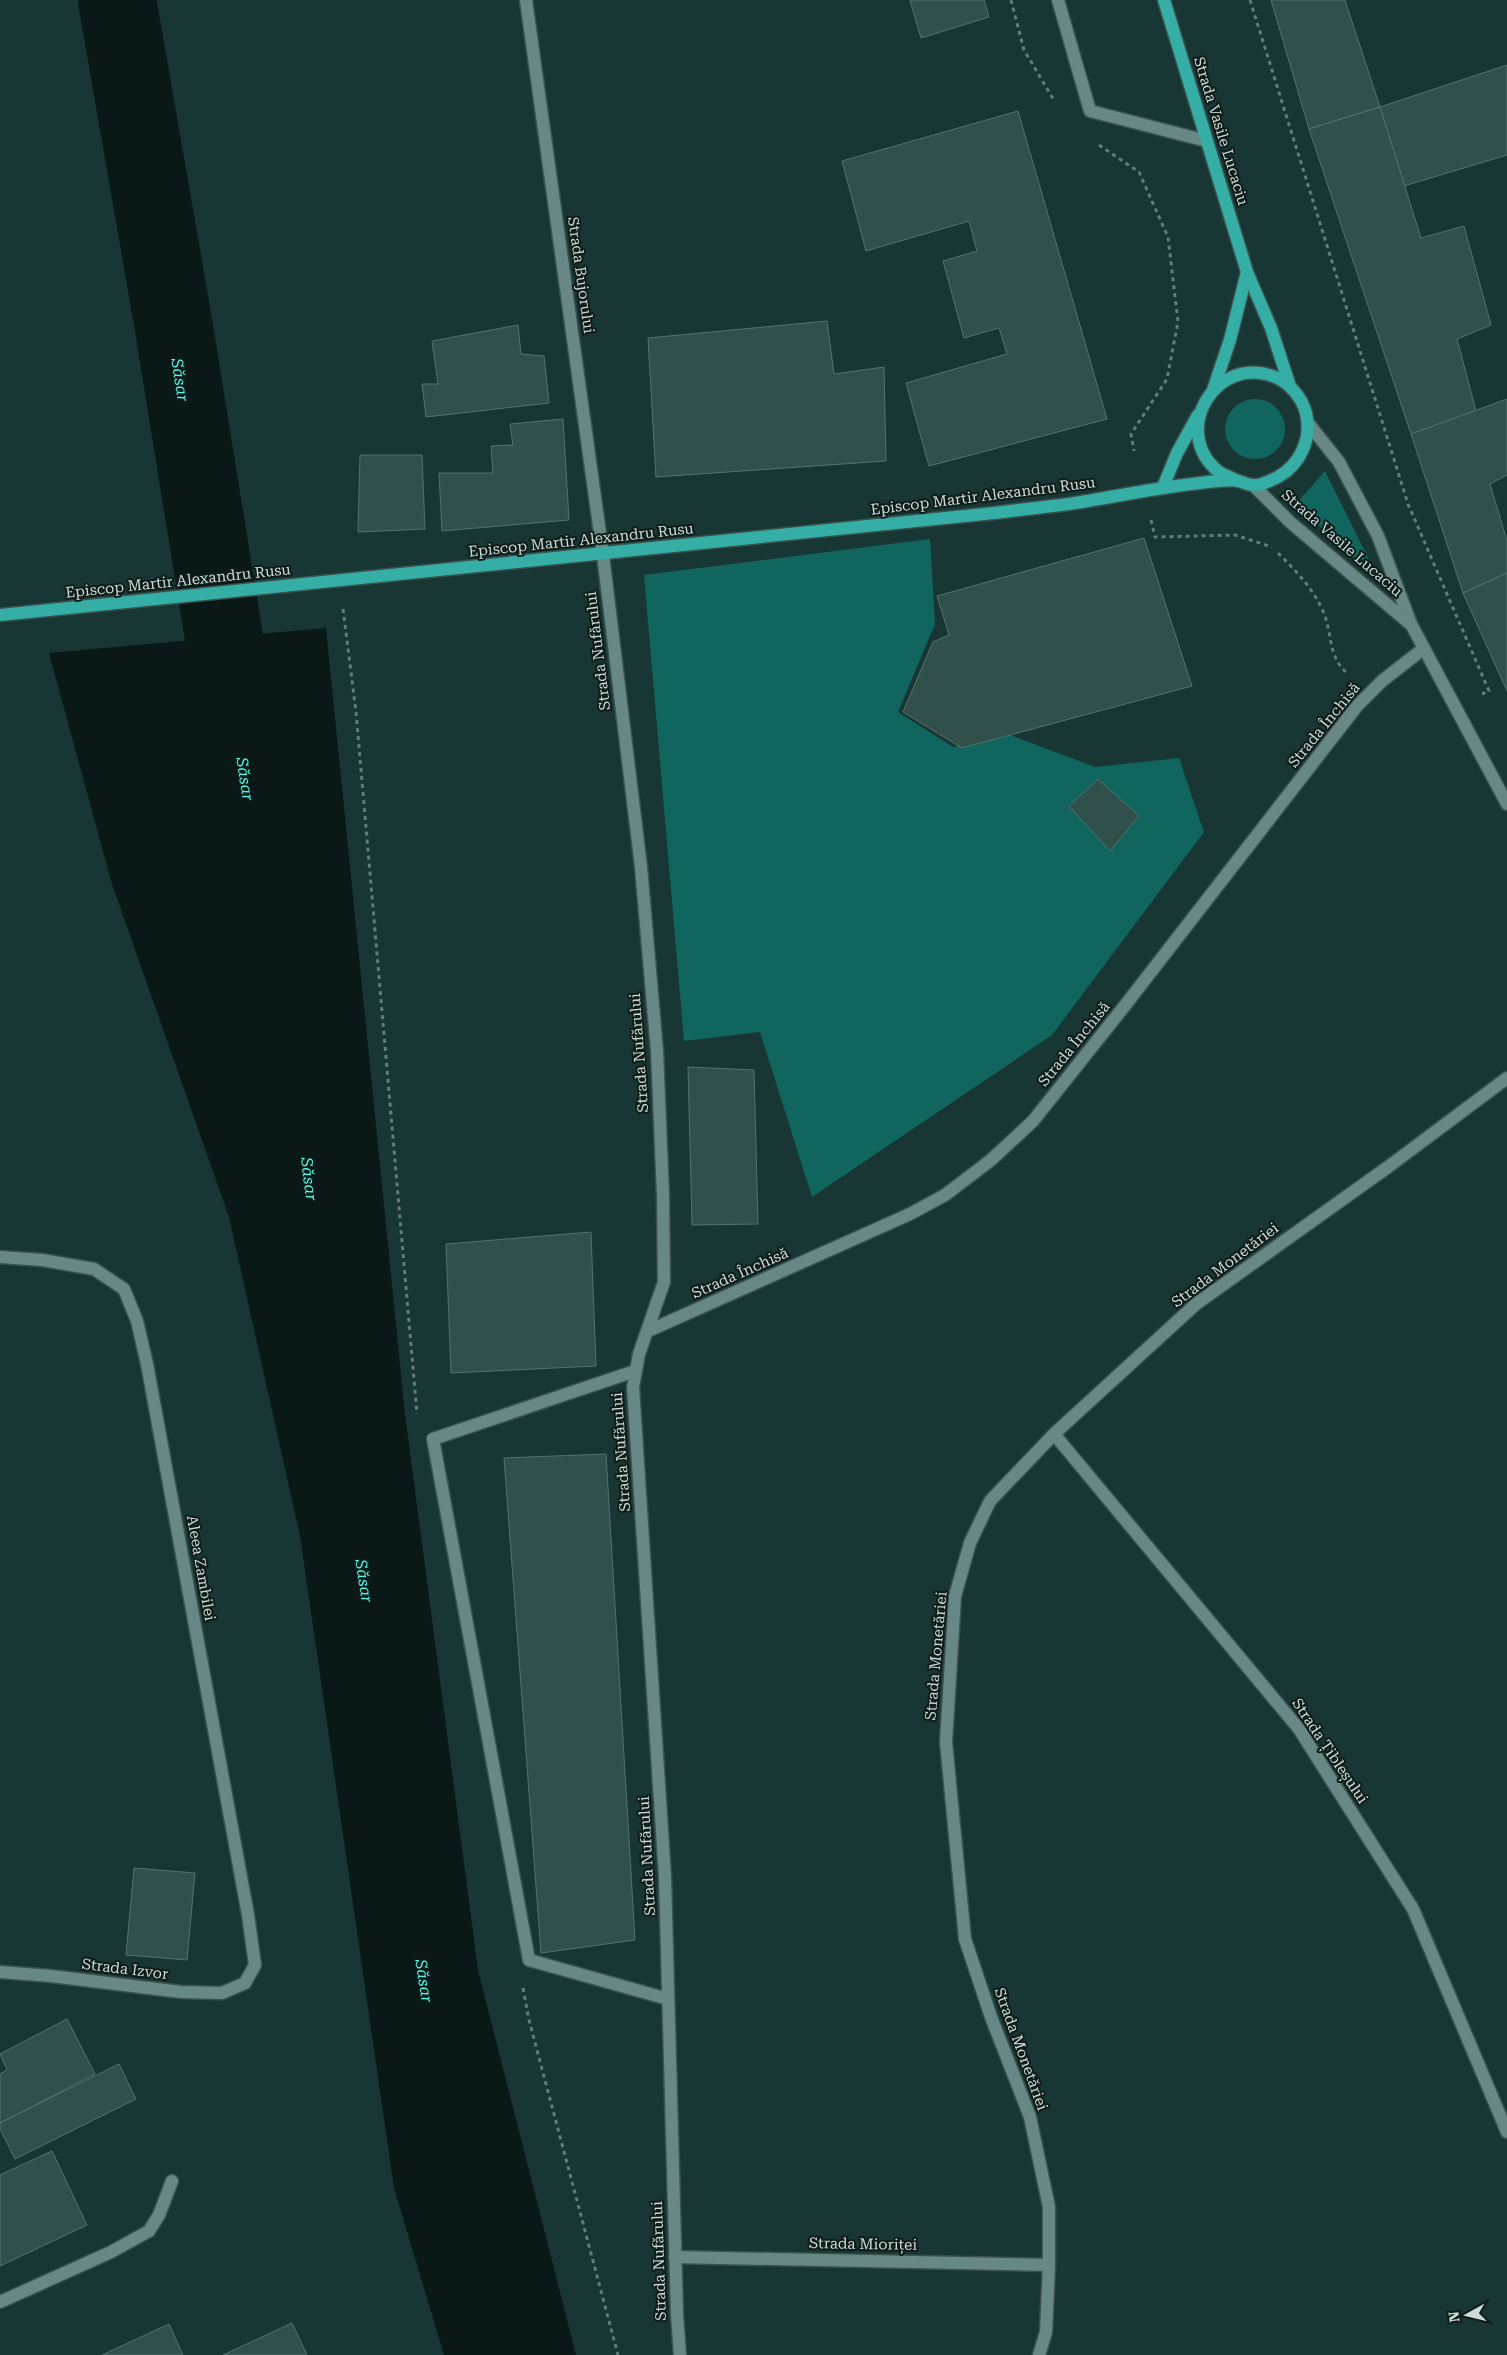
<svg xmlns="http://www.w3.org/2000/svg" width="1507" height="2355" font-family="'Roboto Serif',serif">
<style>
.green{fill:#10665e}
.water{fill:#0a1917}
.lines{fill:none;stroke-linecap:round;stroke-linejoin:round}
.river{stroke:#0a1917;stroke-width:78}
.building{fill:#31504c;stroke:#52736e}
.minor-casing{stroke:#395350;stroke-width:15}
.major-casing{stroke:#395350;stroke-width:15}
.path{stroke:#637c79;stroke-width:3;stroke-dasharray:4 4;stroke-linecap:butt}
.minor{stroke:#678884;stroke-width:12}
.major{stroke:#35afa5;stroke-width:12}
.labels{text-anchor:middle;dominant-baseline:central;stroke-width:4;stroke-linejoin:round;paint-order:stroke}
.street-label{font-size:15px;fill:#cadbd8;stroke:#0f1c1a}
.water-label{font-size:16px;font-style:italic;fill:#56f4e5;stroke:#0f1c1a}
</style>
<rect width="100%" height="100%" fill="#183734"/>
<!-- green -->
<g class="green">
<circle cx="1255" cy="429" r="30"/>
<path d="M1325 471 1382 586 1296 504Z"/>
<path d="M930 539 935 624 898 712 953 747 1010 735 1095 767 1179 758 1204 832 1052 1035 812 1197 760 1032 684 1041 644 575Z"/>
</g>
<!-- water -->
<path class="water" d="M326 628 405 1414 478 1970 576 2355H444L394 2188 300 1536 229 1217 112 884 49 653Z"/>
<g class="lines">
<!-- river -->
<path class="river" d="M117 0 173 322 241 743"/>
</g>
<!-- building -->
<g class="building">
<path d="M910 0H984L989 17 921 38Z"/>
<path d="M1271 0H1345L1380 107 1309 129Z"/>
<path d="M1507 65V155L1404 186 1380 107Z"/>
<path d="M1380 107 1421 238 1464 226 1491 325 1457 339 1476 411 1411 434 1309 129Z"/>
<path d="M1018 111 1107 419 929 466 906 383 1007 354 999 328 964 338 943 261 977 251 969 221 866 251 842 161Z"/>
<path d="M827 321 834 374 884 367 886 461 656 477 648 338Z"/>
<path d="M518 325 521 354 544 356 549 403 426 417 422 384H438L432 341Z"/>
<path d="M1507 399V475L1490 484 1507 541V573L1463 593 1411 434Z"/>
<path d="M563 419 569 520 442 531 439 473H493L491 446 513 445 510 424Z"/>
<path d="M360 455H422L425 529 358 532Z"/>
<path d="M1144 538 1192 686 962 748 903 712 933 642 949 635 937 596Z"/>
<path d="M1507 573V691L1463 593Z"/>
<path d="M1098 779 1139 816 1110 851 1069 806Z"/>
<path d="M688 1067 754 1070 758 1224 692 1225Z"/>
<path d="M591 1232 596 1366 451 1373 446 1244Z"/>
<path d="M606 1454 635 1940 541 1953 504 1458Z"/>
<path d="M134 1868 195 1873 187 1960 126 1955Z"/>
<path d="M67 2019 95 2074 0 2123V2074L7 2070 0 2054Z"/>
<path d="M119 2064 136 2099 15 2159 0 2129V2123Z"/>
<path d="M52 2151 87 2225 0 2266V2175Z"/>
<path d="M292 2323 307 2355H223Z"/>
<path d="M169 2324 183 2355H102Z"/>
</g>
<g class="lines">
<defs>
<g id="minor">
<path d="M526 0 603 555 641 867 657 1051 663 1195 664 1282 639 1354 633 1387 665 1877 677 2315 680 2355"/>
<path d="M1058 0 1090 111 1207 141"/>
<path d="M1308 423 1339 462 1378 536 1411 624 1507 804"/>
<path d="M1254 486 1290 522 1409 623"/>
<path d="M0 1257 42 1260 94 1269 124 1289 137 1321 147 1364 248 1915 255 1965 245 1983 222 1993 181 1992 51 1976 0 1972"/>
<path d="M648 1331 910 1214 945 1195 991 1160 1033 1121 1123 1008 1357 706 1382 681 1423 649"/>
<path d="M635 1371 433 1439 529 1960 668 1999"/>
<path d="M1054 1434 1299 1729 1413 1909 1507 2132"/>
<path d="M675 2257 1049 2265"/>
<path d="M0 2302 111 2252 149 2231 159 2215 172 2181"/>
<path d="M1039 2355 1046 2332 1049 2265V2207L1030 2117 991 2017 965 1939 946 1742 955 1596 970 1543 990 1501 1054 1434 1196 1304 1388 1167 1507 1078"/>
</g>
<g id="major">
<path d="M1164 0 1247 272 1271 328 1290 386"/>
<path d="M1213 390 1230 340 1247 272"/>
<path d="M1163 487 1177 453 1198 415"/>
<path d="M0 615 994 513C1019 510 1044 507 1069 504 1120 496 1169 485 1219 481 1225 481 1232 479 1238 481 1243 482 1248 485 1253 485 1259 486 1272 480 1278 477 1301 464 1312 438 1306 413 1302 398 1290 383 1275 377 1216 353 1169 432 1219 472 1224 475 1231 478 1236 480"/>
</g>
</defs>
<!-- minor casing -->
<use href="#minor" class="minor-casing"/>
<!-- major casing -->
<use href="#major" class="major-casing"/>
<!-- path -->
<g class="path">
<path d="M1011 0 1024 50 1055 102"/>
<path d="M1250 0 1408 504 1489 691 1482 694"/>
<path d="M1099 145 1139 172 1168 237 1178 322 1167 379 1131 434 1134 451"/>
<path d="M1151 520 1155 537 1235 535 1272 547"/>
<path d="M1278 553C1296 571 1312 587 1323 611 1333 634 1327 656 1348 674"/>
<path d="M343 609 356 712 417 1414"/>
<path d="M523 1988 529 2020 618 2355"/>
</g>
<!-- minor -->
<use href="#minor" class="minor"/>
<!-- major -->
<use href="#major" class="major"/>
</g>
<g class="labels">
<!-- street labels -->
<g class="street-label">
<text transform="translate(1221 131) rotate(73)">Strada Vasile Lucaciu</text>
<text transform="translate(581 275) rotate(82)">Strada Bujorului</text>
<text transform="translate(983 496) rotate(-7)">Episcop Martir Alexandru Rusu</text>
<text transform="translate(581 540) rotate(-6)">Episcop Martir Alexandru Rusu</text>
<text transform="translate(1342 543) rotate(41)">Strada Vasile Lucaciu</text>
<text transform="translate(178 581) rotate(-6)">Episcop Martir Alexandru Rusu</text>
<text transform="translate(598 651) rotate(-97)">Strada Nufărului</text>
<text transform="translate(1324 725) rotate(-51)">Strada Închisă</text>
<text transform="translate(1074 1044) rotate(-51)">Strada Închisă</text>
<text transform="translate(639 1053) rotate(-94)">Strada Nufărului</text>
<text transform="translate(1225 1265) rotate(-37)">Strada Monetăriei</text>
<text transform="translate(740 1273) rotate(-24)">Strada Închisă</text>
<text transform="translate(621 1452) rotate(-94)">Strada Nufărului</text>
<text transform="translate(201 1568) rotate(80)">Aleea Zambilei</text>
<text transform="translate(936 1656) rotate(-85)">Strada Monetăriei</text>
<text transform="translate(1330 1751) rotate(56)">Strada Țibleșului</text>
<text transform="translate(647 1856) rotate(-93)">Strada Nufărului</text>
<text transform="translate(125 1969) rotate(7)">Strada Izvor</text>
<text transform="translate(1021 2049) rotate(70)">Strada Monetăriei</text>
<text transform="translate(863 2244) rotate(1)">Strada Mioriței</text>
<text transform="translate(659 2261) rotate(-92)">Strada Nufărului</text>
</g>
<!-- water labels -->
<g class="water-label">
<text transform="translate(180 380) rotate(81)">Săsar</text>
<text transform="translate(245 779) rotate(81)">Săsar</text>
<text transform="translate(309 1179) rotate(83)">Săsar</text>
<text transform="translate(364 1581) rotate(81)">Săsar</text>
<text transform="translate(424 1981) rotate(81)">Săsar</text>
</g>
</g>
<!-- north arrow -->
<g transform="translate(1467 2315) rotate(262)" stroke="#0f1c1a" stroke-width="4" paint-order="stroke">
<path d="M0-4L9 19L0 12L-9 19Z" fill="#cadbd8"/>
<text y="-8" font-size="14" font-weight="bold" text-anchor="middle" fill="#cadbd8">N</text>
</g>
</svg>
